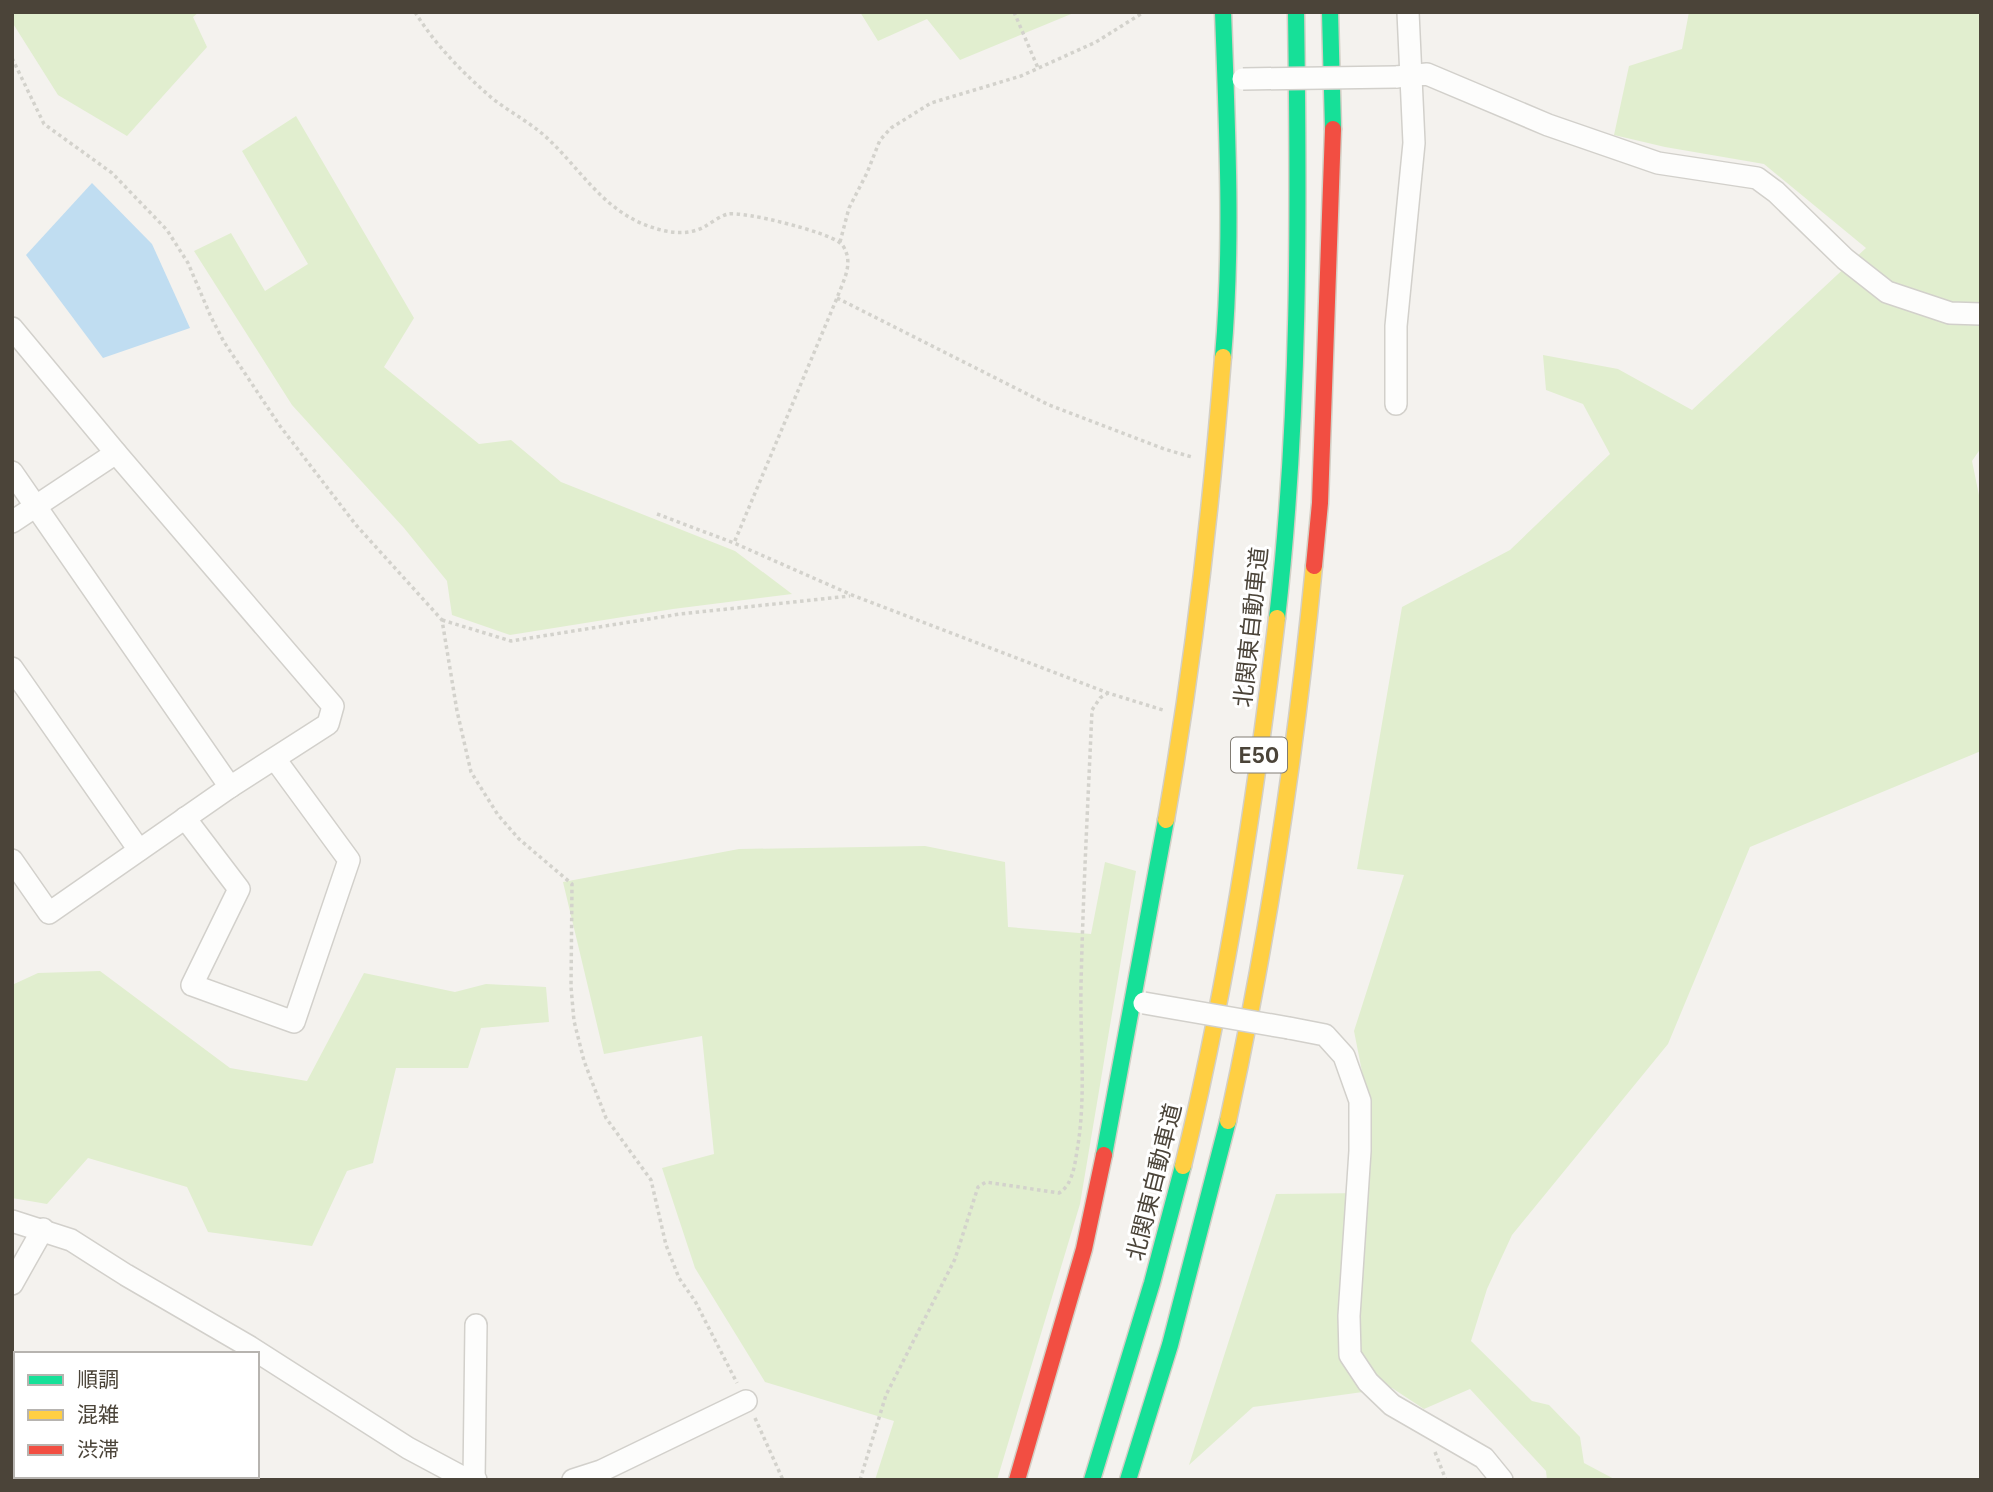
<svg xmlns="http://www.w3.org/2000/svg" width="1993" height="1492" font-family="Inter,'Noto Sans JP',sans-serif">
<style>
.green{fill:#e1eecf}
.water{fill:#c0ddf1}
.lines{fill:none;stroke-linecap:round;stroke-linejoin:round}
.street-casing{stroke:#d2d0cb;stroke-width:24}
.fast-casing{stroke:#d3cfc5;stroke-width:19}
.slow-casing{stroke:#d3cfc5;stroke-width:19}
.jam-casing{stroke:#d3cfc5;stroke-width:19}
.path{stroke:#d3d2cc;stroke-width:3.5;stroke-dasharray:3.5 3.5;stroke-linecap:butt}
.street{stroke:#fdfdfc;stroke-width:21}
.fast{stroke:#16e098;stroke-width:16}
.slow{stroke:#ffcf43;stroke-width:16}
.jam{stroke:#f24e42;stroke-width:16}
.street-bridge-casing{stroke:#d2d0cb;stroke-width:24;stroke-linecap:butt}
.street-bridge{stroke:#fdfdfc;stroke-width:21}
.labels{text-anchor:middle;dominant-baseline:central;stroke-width:6;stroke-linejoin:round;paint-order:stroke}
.shield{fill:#fff;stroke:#817c74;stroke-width:2}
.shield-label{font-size:21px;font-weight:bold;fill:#4b4439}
.street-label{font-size:23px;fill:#4b4439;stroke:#fff}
</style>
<rect width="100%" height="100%" fill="#f4f2ee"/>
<!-- green -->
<g class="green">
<path d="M12 12H199L193 17 207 47 127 136 58 95 12 22Z"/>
<path d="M860 12H1076L960 60 927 19 878 41Z"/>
<path d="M1689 12H1981V448L1972 461 1981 505V751L1750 847 1668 1044 1512 1235 1487 1289 1471 1341 1532 1401 1549 1405 1580 1437 1584 1463 1616 1480H1547L1546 1471 1470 1389 1424 1409 1392 1388 1253 1407 1189 1465 1276 1194 1364 1193 1368 1102 1354 1031 1404 875 1357 869 1402 607 1510 550 1610 454 1583 404 1546 390 1543 355 1618 369 1692 410 1866 248 1764 164 1665 147 1614 135 1629 66 1682 49Z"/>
<path d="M296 116 414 318 384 367 479 444 511 440 561 482 735 551 792 594 673 609 510 635 452 615 447 581 404 528 292 405 194 251 231 233 265 291 308 264 242 151Z"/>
<path d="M925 846 1005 862 1008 927 1091 934 1105 862 1136 871 1080 1204 997 1480H875L894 1421 765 1382 695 1268 662 1168 714 1154 702 1036 604 1054 563 882 739 849Z"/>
<path d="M100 971 230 1068 307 1081 364 973 455 992 486 984 546 987 549 1022 481 1028 468 1068H396L373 1163 347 1171 312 1246 208 1232 187 1187 88 1158 47 1204 12 1198V985L38 973Z"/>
</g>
<!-- water -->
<path class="water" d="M92 183 152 244 190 328 103 358 26 255Z"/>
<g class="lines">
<defs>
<g id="street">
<path d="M1396 77 1427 74 1548 125 1658 163 1757 178 1776 192 1845 259 1887 292 1950 313 1981 314"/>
<path d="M12 328 116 453 333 706 328 724 230 787 49 913 12 860"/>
<path d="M1396 404V326L1414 143 1408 12"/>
<path d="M12 472 230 787"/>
<path d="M12 522 116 453"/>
<path d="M12 668 139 850"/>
<path d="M185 818 239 889 192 985 294 1022 349 860 275 759"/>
<path d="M1289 1028 1325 1035 1344 1056 1360 1101V1151L1349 1316 1350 1355 1368 1382 1392 1405 1484 1458 1502 1480"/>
<path d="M12 1221 71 1240 126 1275 250 1347 408 1448 466 1479 476 1480"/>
<path d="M12 1284 43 1229"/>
<path d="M474 1480 476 1325"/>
<path d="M573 1480 601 1471 746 1401"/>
</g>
<g id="fast">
<path d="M1223 12C1227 127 1233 242 1223 357"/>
<path d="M1330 12 1333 129"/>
<path d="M1277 618C1300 417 1299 214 1296 12"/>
<path d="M1104 1155 1166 820"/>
<path d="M1092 1480 1152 1283 1183 1166"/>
<path d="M1128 1480 1170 1345 1228 1121"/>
</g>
<g id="slow">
<path d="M1166 820C1193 666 1211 512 1223 357"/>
<path d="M1228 1121C1268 938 1296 752 1314 566"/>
<path d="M1183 1166C1227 986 1255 802 1277 618"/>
</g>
<g id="jam">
<path d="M1314 566 1320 503 1333 129"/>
<path d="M1017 1480 1084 1249 1104 1155"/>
</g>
</defs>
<!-- street casing -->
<use href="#street" class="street-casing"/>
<!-- fast casing -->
<use href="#fast" class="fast-casing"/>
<!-- slow casing -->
<use href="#slow" class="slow-casing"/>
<!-- jam casing -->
<use href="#jam" class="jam-casing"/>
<!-- path -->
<g class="path">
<path d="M415 12C436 46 463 73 493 99 510 112 529 122 545 136 578 166 600 206 643 224 663 232 685 237 704 227 711 223 720 216 728 214 744 211 828 232 840 243 843 245 845 249 846 252 852 267 842 284 837 298L734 543"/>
<path d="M1014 12 1038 68"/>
<path d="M12 58 44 124 112 173 167 230 188 263 211 317 224 342 280 426 356 525 442 620 457 711 471 772 498 815 519 839 572 884 571 987 574 1021 584 1061 606 1118 651 1180 666 1245 679 1278 695 1301 737 1383"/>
<path d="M840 242 849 208 867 173 880 140 891 128 931 103 1021 76 1096 42 1144 12"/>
<path d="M837 298 1049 405 1164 449 1192 457"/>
<path d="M657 514 734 543 852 595 1108 693 1163 710"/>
<path d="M442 620 511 641 680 614 850 596"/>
<path d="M755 1418 783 1480"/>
<path d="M1435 1452 1446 1480"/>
<path d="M860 1480 886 1395 955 1259 978 1187 986 1182 1059 1193C1074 1184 1075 1161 1078 1145 1086 1093 1080 1039 1081 986 1083 894 1088 802 1092 710L1100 698 1108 693"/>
</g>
<!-- street -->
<use href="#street" class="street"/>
<!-- fast -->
<use href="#fast" class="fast"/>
<!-- slow -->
<use href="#slow" class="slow"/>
<!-- jam -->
<use href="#jam" class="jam"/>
<defs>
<g id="street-bridge">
<path d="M1243 79 1396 77"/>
<path d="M1144 1003 1289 1028"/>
</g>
</defs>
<!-- street-bridge casing -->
<use href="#street-bridge" class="street-bridge-casing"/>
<!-- street-bridge -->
<use href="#street-bridge" class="street-bridge"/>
</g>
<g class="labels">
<!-- shield labels -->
<rect class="shield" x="1231" y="737.5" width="56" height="35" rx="5"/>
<g class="shield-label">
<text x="1259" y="755">E50</text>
</g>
<!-- street labels -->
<g class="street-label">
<text transform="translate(1251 627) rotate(-84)">北関東自動車道</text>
<text transform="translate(1154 1182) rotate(-76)">北関東自動車道</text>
</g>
</g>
<!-- border -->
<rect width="1993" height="1492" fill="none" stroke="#4b4439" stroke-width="28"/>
<!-- legend -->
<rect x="14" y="1352" width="245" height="126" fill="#ffffff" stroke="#b7b4b0" stroke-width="2"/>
<rect x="28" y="1375" width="35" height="10" fill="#16e098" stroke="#b7b4b0" stroke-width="2"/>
<text x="77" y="1387" font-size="21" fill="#4b4439">順調</text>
<rect x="28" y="1410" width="35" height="10" fill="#ffcf43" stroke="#b7b4b0" stroke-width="2"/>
<text x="77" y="1422" font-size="21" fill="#4b4439">混雑</text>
<rect x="28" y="1445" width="35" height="10" fill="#f24e42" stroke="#b7b4b0" stroke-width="2"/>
<text x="77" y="1457" font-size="21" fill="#4b4439">渋滞</text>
</svg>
